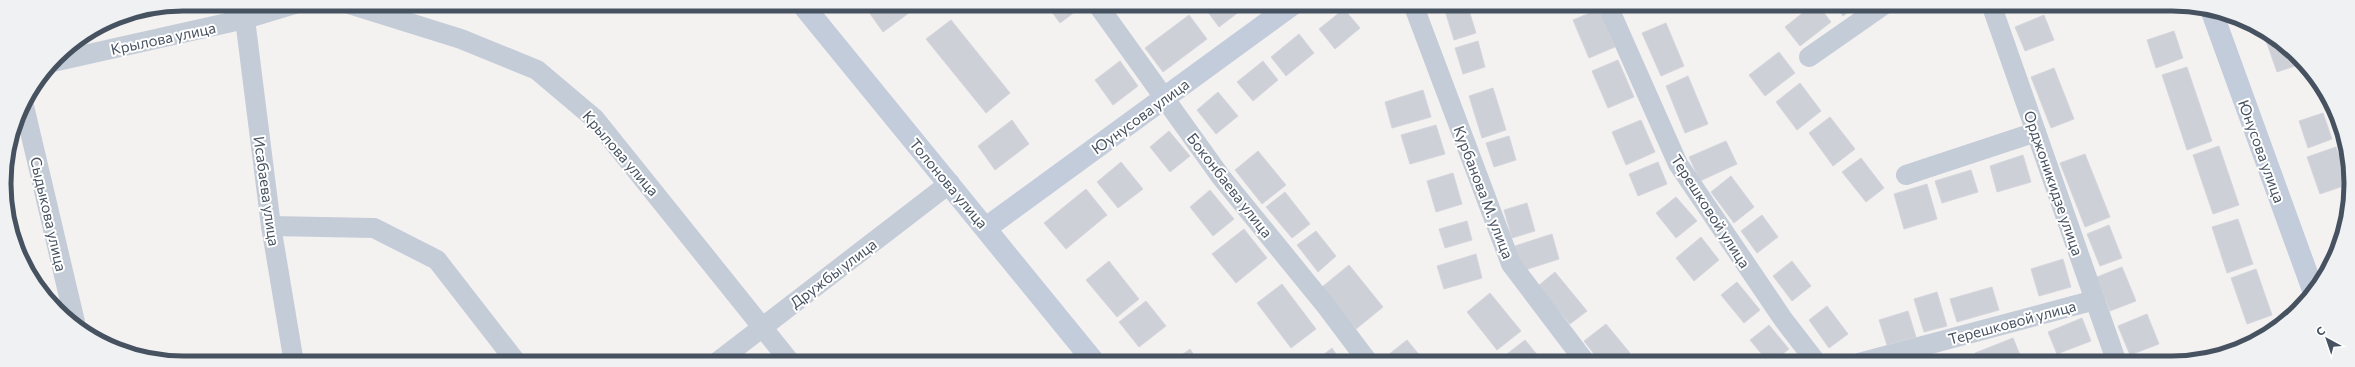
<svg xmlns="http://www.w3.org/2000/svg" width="2355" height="367" font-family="Commissioner,sans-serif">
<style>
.building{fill:#cdd0d6;stroke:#d5d6dd}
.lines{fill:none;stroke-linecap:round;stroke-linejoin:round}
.street{stroke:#c4ccd7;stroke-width:20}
.secondary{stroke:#c2ccdb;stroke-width:22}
.labels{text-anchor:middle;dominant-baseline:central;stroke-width:4;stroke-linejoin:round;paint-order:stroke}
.street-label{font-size:15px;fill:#475261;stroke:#fff}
.rim{fill:none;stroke:#475261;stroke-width:5}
</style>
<rect width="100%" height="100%" fill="#f4f1f1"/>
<!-- building -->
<g class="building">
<path d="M871 4H915L917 7 883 32 866 8Z"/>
<path d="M1046 4H1083L1084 5 1060 23Z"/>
<path d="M1202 4H1234L1240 11 1219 27Z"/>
<path d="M1443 4H1467L1476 33 1454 40Z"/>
<path d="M1814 4H1817L1831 22 1800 46 1785 27Z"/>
<path d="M1834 4H1858L1843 16Z"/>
<path d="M1344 9 1360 28 1335 49 1319 29Z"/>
<path d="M1599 9 1615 47 1589 58 1573 20Z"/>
<path d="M1189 15 1207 39 1163 72 1145 48Z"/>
<path d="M2044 15 2054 40 2025 51 2015 27Z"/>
<path d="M951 20 1010 93 986 113 926 39Z"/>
<path d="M1666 23 1684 66 1661 76 1642 33Z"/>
<path d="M2174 31 2183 58 2156 68 2147 40Z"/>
<path d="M2263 32 2304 63 2277 72Z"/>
<path d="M1299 34 1314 53 1286 76 1271 57Z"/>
<path d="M1478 41 1485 67 1463 74 1455 48Z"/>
<path d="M1779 52 1795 73 1765 96 1749 75Z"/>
<path d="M1618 60 1634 97 1608 108 1592 71Z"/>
<path d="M1120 61 1138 86 1113 105 1095 80Z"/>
<path d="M1263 61 1278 80 1253 101 1237 82Z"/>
<path d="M2187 67 2212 141 2187 150 2162 75Z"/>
<path d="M2054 68 2074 119 2051 128 2031 77Z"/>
<path d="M1688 76 1708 124 1685 133 1666 86Z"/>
<path d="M1800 83 1821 111 1797 130 1776 102Z"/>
<path d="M1493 88 1506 130 1482 138 1469 96Z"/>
<path d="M1423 90 1431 117 1392 128 1385 102Z"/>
<path d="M1218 92 1238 116 1216 134 1197 110Z"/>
<path d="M2323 113 2332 139 2308 148 2299 121Z"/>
<path d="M1830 117 1855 149 1833 166 1809 133Z"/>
<path d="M1012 120 1029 144 995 170 978 146Z"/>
<path d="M1641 120 1655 152 1626 165 1612 132Z"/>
<path d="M1436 125 1445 154 1410 164 1401 135Z"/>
<path d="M1169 131 1190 156 1170 172 1150 147Z"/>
<path d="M1509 136 1516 160 1494 167 1486 143Z"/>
<path d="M1726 141 1737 164 1700 181 1689 157Z"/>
<path d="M2219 146 2239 205 2213 214 2193 155Z"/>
<path d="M2336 147 2349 184 2320 194 2307 157Z"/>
<path d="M1258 151 1286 185 1262 204 1235 170Z"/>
<path d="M2085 154 2110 217 2085 227 2060 163Z"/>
<path d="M2023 155 2031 182 1997 192 1990 166Z"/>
<path d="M1861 158 1884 188 1866 202 1842 172Z"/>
<path d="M1121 162 1143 189 1118 208 1097 182Z"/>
<path d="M1658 162 1667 184 1638 196 1629 174Z"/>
<path d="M1971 170 1978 192 1942 203 1935 181Z"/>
<path d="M1453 173 1462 204 1436 212 1427 181Z"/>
<path d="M1731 176 1754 207 1734 223 1711 192Z"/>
<path d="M1927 184 1937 219 1904 229 1894 194Z"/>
<path d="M1086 189 1107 215 1066 249 1044 223Z"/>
<path d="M1210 190 1234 219 1213 236 1190 207Z"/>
<path d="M1285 192 1310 224 1292 238 1266 207Z"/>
<path d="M1676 197 1697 221 1676 238 1656 213Z"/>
<path d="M1527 203 1535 231 1512 238 1504 210Z"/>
<path d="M1762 215 1778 237 1757 253 1741 231Z"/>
<path d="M2238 219 2253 264 2227 273 2212 227Z"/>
<path d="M1467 221 1472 240 1445 248 1439 229Z"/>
<path d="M2109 225 2122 258 2100 266 2087 234Z"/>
<path d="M1244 229 1267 258 1236 283 1212 254Z"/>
<path d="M1316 231 1336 256 1318 272 1297 245Z"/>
<path d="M1552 234 1559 259 1522 271 1515 246Z"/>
<path d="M1701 237 1719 260 1694 281 1676 258Z"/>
<path d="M1476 254 1482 278 1444 289 1437 266Z"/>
<path d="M2063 259 2071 287 2039 296 2031 269Z"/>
<path d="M1109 261 1139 299 1117 317 1086 280Z"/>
<path d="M1792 261 1811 286 1792 301 1773 276Z"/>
<path d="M1349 265 1383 307 1356 329 1322 287Z"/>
<path d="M2122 267 2136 301 2110 311 2097 277Z"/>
<path d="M2256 269 2272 315 2247 324 2231 278Z"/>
<path d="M1555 272 1587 311 1570 324 1538 286Z"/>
<path d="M1737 282 1760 310 1744 323 1721 295Z"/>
<path d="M1282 284 1316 329 1291 348 1257 303Z"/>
<path d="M1992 287 1999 310 1957 322 1950 299Z"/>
<path d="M1937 292 1947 326 1924 332 1914 299Z"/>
<path d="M1490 293 1521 331 1497 350 1467 312Z"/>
<path d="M1146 301 1166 326 1139 347 1119 322Z"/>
<path d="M1827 306 1848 334 1829 348 1809 320Z"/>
<path d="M1908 311 1916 337 1887 345 1879 320Z"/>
<path d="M2147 314 2159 344 2130 355 2118 326Z"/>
<path d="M2082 318 2091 341 2057 354 2048 332Z"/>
<path d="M1606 324 1630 353 1619 363H1601L1584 341Z"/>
<path d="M1769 325 1789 349 1772 363H1769L1750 340Z"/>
<path d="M2013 338 2022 360 2016 363H1979L1975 353Z"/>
<path d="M1407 340 1426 363H1386L1383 359Z"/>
<path d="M1525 340 1544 363H1513L1507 354Z"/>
<path d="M1332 348 1342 363H1313Z"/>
<path d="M1190 349 1199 363H1171Z"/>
<path d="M1964 354 1968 363H1944Z"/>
</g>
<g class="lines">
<!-- street -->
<g class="street">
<path d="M349 4 461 39 537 70 595 119 791 363"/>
<path d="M1097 4 1221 177 1326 306 1369 363"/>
<path d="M1413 4 1511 264 1586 363"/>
<path d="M1607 4 1678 164 1783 319 1817 363"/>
<path d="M1991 4 2117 363"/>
<path d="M245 19 271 226 294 363"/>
<path d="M1809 57 1885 4"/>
<path d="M53 62 245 19 295 4"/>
<path d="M24 106 75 322"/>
<path d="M1906 175 2036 132"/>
<path d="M271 226 374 228 437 260 517 363"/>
<path d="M716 363 950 183"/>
<path d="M1859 363 2095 300"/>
</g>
<!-- secondary -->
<g class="secondary">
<path d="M802 4 1095 363"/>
<path d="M2212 12 2313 290"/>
<path d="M986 228 1293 4"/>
</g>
</g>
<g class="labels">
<!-- street labels -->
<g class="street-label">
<text transform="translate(163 38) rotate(-12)">Крылова улица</text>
<text transform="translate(1140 116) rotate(-36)">Юунусова улица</text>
<text transform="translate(2262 151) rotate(70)">Юнусова улица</text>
<text transform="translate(621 153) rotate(49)">Крылова улица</text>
<text transform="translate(949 183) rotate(50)">Толонова улица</text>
<text transform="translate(2054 183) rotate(71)">Орджоникидзе улица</text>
<text transform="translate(1230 185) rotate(52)">Боконбаева улица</text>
<text transform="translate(267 191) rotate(82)">Исабаева улица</text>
<text transform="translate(1484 192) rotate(69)">Курбанова М. улица</text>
<text transform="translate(1711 211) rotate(57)">Терешковой улица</text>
<text transform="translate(49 214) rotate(77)">Сыдыкова улица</text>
<text transform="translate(833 273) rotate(-37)">Дружбы улица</text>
<text transform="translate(2012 322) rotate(-15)">Терешковой улица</text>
</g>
</g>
<!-- crop -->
<path d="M0 0H2355V367H0ZM183 11H2172A172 172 0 0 1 2344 183V184A172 172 0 0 1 2172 356H183A172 172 0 0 1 11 184V183A172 172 0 0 1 183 11Z" fill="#f0f1f2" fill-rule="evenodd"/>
<path class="rim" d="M183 11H2172A172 172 0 0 1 2344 183V184A172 172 0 0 1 2172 356H183A172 172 0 0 1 11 184V183A172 172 0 0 1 183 11Z"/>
<!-- north arrow -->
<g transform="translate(2327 339) rotate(320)" stroke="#ffffff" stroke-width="3" paint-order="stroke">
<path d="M0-3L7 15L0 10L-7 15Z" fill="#475261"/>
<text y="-6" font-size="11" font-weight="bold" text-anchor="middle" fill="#475261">С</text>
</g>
</svg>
